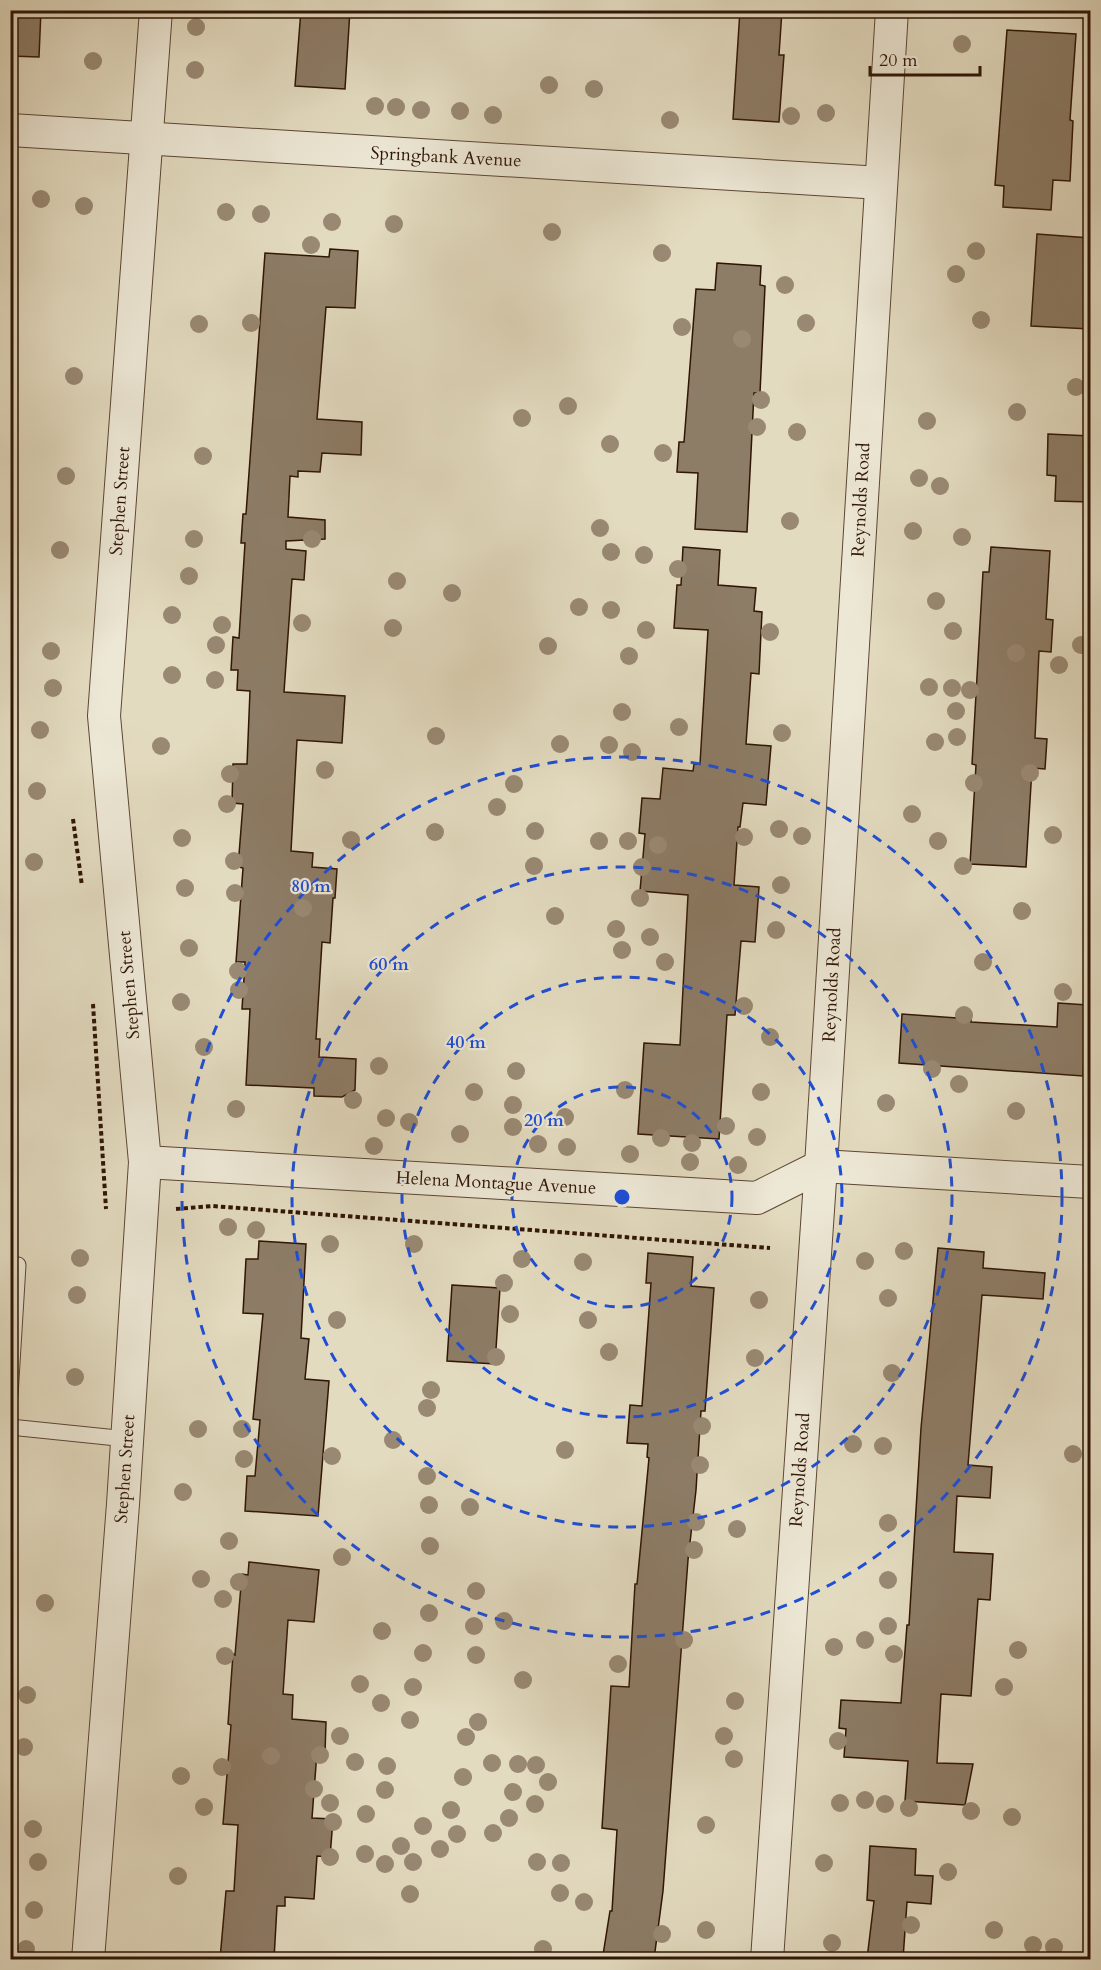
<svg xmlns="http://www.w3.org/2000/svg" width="1101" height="1970" font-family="Cardo,serif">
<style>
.building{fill:#8d7c66;stroke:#2f1505;stroke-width:1.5}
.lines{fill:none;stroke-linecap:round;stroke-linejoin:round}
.lane-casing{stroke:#5c4634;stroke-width:17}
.street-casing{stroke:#5c4634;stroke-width:34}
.path{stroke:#2f1505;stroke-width:4;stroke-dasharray:4.5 3;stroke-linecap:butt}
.lane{stroke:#ede8d6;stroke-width:15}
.street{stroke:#ede8d6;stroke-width:32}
.tree{fill:#998973}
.ring{fill:none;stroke:#1d4ed8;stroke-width:3;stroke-dasharray:10 8}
.labels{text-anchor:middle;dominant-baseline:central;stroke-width:4.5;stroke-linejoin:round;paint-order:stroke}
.street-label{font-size:18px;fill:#2f1505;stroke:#ede8d6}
.centre{fill:#1d4ed8;stroke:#ede8d6;stroke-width:3}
.ring-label{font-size:18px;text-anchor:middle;font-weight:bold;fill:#1d4ed8;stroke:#ede8d6;stroke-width:4.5;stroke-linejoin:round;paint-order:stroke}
</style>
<rect width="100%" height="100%" fill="#e3dbc0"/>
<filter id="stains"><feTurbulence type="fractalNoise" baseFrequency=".00333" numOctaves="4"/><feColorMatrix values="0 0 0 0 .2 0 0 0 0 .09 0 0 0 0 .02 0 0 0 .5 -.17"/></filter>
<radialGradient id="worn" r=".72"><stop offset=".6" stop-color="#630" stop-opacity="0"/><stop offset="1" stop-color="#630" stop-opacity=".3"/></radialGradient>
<!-- building -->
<g class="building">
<path d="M10 10H41L39 57 10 56Z"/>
<path d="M301 10H350L345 89 295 86Z"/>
<path d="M740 10H782L779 55H784L779 122 733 119Z"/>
<path d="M1007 30 1076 34 1070 120 1073 121 1070 181 1053 180 1051 210 1003 207 1004 186 995 185Z"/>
<path d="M1037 234 1090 238V329L1031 326Z"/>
<path d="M330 249 358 251 355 308 326 307 317 419 362 422 361 455 322 453 320 472 298 471V477L290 476 288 517 325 520V539L286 541V549L306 551 304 580 292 579 284 692 345 696 342 743 297 740 291 851 313 853 312 867 337 869 335 898H333L330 943 322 942 316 1039H320L319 1057 356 1059 355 1090 342 1097 314 1096V1088L246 1085 250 1009H242L245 962H236L243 868 238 867 243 804 232 803 233 764H247L250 691 237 690 238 670H231L233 637 239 638 245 543H241L243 514H246L265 253 329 257Z"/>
<path d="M717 263 761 266 760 285 765 286 760 393H754L747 532 695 529 698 473 677 472 679 442H684L696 289 715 290Z"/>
<path d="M1048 434 1090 436V502L1055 501 1056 476 1047 475Z"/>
<path d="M683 547 720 550 718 585 756 588 754 611 762 612 759 674 751 673 746 744 771 746 766 805 743 803 740 827H738L734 885 759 887 755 942 741 941 735 1015H727L719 1139 638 1134 644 1043 680 1045 688 895 640 891 645 834 639 833 642 798 660 799 663 768 693 771 694 764H700L708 630 674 628 677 585H681Z"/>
<path d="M991 547 1050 551 1046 619 1053 620 1051 652 1039 651 1035 738 1047 739 1045 769 1032 768 1026 867 970 864 976 765 972 764 983 572H989Z"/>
<path d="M1058 1003 1087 1005 1083 1076 899 1063 902 1014 971 1019V1022L1057 1027Z"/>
<path d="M259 1241 306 1244 301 1338 309 1339 305 1379 329 1381 318 1516 245 1511 247 1476H255L260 1420 253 1419 263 1314 243 1313 246 1259H258Z"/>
<path d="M938 1248 984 1252 983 1268 1045 1273 1043 1299 982 1295 968 1465 992 1467 990 1498 957 1496 954 1552 993 1554 990 1600 978 1599 971 1696 941 1694 937 1763 973 1764 965 1805 905 1801 908 1761 844 1757 846 1729 839 1728 841 1700 901 1703 907 1625H909L921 1428Z"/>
<path d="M648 1253 693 1257 691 1286 714 1288 705 1411H701L696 1490 688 1560 663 1891 654 1959H639L603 1955 610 1911H612L617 1830 602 1828 611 1686 629 1687 635 1584H637L649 1458 647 1457 648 1444 627 1443 630 1405 642 1406 651 1283H646Z"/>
<path d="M452 1285 500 1288 495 1364 447 1361Z"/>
<path d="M249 1562 319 1570 314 1622 288 1620 283 1694 293 1695 292 1719 326 1722 325 1753 317 1752 312 1818 333 1819 330 1857 317 1856 314 1899 285 1897V1906H277L274 1959H220L226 1891H234L238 1825 223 1824 231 1725 228 1724 233 1654 235 1655 242 1574 248 1575Z"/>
<path d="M870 1846 916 1849 915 1875 933 1876 931 1904 907 1902 903 1959H867L874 1901 867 1900Z"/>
</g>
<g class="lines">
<defs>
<g id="lane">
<path d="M10 1264 18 1265 10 1396"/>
<path d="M10 1427 127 1439"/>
</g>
<g id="street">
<path d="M10 130 881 183"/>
<path d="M145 1162 757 1198 821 1166 1090 1182"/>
<path d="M88 1960 123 1504 145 1162 104 716 156 10"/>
<path d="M767 1960 821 1166 892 10"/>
</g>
</defs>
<!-- lane casing -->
<use href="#lane" class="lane-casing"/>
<!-- street casing -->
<use href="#street" class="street-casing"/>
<!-- path -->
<g class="path">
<path d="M73 819 82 886"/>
<path d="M93 1004 106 1209"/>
<path d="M176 1209 212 1206 770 1248"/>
</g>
<!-- lane -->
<use href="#lane" class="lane"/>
<!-- street -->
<use href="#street" class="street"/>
</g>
<!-- trees -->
<g class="tree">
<circle cx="196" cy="27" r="9"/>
<circle cx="962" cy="44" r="9"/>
<circle cx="93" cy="61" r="9"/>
<circle cx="195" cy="70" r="9"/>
<circle cx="549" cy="85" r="9"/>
<circle cx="594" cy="89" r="9"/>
<circle cx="375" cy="106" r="9"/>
<circle cx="396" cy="107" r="9"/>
<circle cx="421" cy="110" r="9"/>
<circle cx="460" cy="111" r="9"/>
<circle cx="826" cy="113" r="9"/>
<circle cx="493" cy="115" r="9"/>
<circle cx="791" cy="116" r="9"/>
<circle cx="670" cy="120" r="9"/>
<circle cx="41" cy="199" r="9"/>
<circle cx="84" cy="206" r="9"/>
<circle cx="226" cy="212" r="9"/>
<circle cx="261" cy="214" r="9"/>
<circle cx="332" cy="222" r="9"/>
<circle cx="394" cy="224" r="9"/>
<circle cx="552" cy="232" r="9"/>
<circle cx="311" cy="245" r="9"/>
<circle cx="976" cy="251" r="9"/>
<circle cx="662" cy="253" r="9"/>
<circle cx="956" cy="274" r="9"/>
<circle cx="785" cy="285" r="9"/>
<circle cx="981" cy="320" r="9"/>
<circle cx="251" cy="323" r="9"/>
<circle cx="806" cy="323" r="9"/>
<circle cx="199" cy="324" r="9"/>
<circle cx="682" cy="327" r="9"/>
<circle cx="742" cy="339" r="9"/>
<circle cx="74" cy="376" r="9"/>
<circle cx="1076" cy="387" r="9"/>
<circle cx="761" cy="400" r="9"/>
<circle cx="568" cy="406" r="9"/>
<circle cx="1017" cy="412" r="9"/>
<circle cx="522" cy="418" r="9"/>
<circle cx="927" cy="421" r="9"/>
<circle cx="757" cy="427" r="9"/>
<circle cx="797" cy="432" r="9"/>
<circle cx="610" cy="444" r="9"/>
<circle cx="663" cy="453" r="9"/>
<circle cx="203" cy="456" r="9"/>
<circle cx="66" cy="476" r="9"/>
<circle cx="919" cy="478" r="9"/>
<circle cx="940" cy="486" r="9"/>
<circle cx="790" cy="521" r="9"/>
<circle cx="600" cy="528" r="9"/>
<circle cx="913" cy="531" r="9"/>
<circle cx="962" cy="537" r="9"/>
<circle cx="194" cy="539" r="9"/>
<circle cx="312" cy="539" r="9"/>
<circle cx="60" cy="550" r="9"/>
<circle cx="611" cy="552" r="9"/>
<circle cx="644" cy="555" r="9"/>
<circle cx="678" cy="569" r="9"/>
<circle cx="189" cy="576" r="9"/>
<circle cx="397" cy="581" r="9"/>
<circle cx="452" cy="593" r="9"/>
<circle cx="936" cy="601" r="9"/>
<circle cx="579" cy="607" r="9"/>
<circle cx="611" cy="610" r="9"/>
<circle cx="172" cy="615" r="9"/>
<circle cx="302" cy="623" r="9"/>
<circle cx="222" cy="625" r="9"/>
<circle cx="393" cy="628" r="9"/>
<circle cx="646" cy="630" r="9"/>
<circle cx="953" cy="631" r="9"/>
<circle cx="770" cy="632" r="9"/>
<circle cx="216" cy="645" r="9"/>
<circle cx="1081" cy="645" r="9"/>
<circle cx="548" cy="646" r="9"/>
<circle cx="51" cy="651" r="9"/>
<circle cx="1016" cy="653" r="9"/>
<circle cx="629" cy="656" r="9"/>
<circle cx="1059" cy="665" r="9"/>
<circle cx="172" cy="675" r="9"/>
<circle cx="215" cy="680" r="9"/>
<circle cx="929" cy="687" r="9"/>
<circle cx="53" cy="688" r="9"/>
<circle cx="952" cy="688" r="9"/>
<circle cx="970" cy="690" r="9"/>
<circle cx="956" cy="711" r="9"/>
<circle cx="622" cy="712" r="9"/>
<circle cx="679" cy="727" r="9"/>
<circle cx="40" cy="730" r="9"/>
<circle cx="782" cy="733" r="9"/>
<circle cx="436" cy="736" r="9"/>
<circle cx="957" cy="737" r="9"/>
<circle cx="935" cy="742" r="9"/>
<circle cx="560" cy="744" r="9"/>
<circle cx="609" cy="745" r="9"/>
<circle cx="161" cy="746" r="9"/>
<circle cx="632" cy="752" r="9"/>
<circle cx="325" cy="770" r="9"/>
<circle cx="1030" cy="773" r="9"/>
<circle cx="230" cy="774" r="9"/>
<circle cx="974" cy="783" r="9"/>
<circle cx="514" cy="784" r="9"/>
<circle cx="37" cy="791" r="9"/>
<circle cx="227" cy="804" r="9"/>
<circle cx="497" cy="807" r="9"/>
<circle cx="912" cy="814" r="9"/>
<circle cx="779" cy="829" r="9"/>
<circle cx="535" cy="831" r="9"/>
<circle cx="435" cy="832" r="9"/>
<circle cx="1053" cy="835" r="9"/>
<circle cx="802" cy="836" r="9"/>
<circle cx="744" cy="837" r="9"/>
<circle cx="182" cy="838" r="9"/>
<circle cx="351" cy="840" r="9"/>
<circle cx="599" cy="841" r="9"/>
<circle cx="628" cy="841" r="9"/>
<circle cx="938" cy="841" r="9"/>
<circle cx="658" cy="845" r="9"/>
<circle cx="234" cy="861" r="9"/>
<circle cx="34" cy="862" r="9"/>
<circle cx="534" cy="866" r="9"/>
<circle cx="963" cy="866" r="9"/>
<circle cx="642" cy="867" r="9"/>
<circle cx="781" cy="885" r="9"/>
<circle cx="185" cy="888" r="9"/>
<circle cx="235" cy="893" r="9"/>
<circle cx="640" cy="898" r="9"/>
<circle cx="303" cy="908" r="9"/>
<circle cx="1022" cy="911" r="9"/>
<circle cx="555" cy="916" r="9"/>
<circle cx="616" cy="929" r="9"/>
<circle cx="776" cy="930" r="9"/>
<circle cx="650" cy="937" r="9"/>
<circle cx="189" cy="948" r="9"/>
<circle cx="622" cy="950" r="9"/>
<circle cx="665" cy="962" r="9"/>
<circle cx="983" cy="962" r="9"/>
<circle cx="238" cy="971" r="9"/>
<circle cx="239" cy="990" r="9"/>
<circle cx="1063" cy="992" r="9"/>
<circle cx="181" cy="1002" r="9"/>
<circle cx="744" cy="1006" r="9"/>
<circle cx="964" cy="1015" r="9"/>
<circle cx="770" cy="1037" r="9"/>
<circle cx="204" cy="1047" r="9"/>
<circle cx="379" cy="1066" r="9"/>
<circle cx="932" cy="1069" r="9"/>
<circle cx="516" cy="1071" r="9"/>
<circle cx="959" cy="1084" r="9"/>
<circle cx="625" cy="1090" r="9"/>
<circle cx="474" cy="1092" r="9"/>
<circle cx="761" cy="1092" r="9"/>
<circle cx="353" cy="1100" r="9"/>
<circle cx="886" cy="1103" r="9"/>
<circle cx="513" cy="1105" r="9"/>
<circle cx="236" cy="1109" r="9"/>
<circle cx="1016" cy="1111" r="9"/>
<circle cx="565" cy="1117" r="9"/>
<circle cx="386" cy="1118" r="9"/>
<circle cx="409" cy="1122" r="9"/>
<circle cx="726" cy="1126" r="9"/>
<circle cx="513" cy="1127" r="9"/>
<circle cx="460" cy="1134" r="9"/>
<circle cx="757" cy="1137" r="9"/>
<circle cx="661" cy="1138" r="9"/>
<circle cx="692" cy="1143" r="9"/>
<circle cx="538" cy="1144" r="9"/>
<circle cx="374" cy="1146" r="9"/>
<circle cx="567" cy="1147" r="9"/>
<circle cx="630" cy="1154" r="9"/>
<circle cx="690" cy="1162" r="9"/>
<circle cx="738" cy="1165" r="9"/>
<circle cx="228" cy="1227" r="9"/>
<circle cx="256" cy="1230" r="9"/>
<circle cx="330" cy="1244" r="9"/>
<circle cx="414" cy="1244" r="9"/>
<circle cx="904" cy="1251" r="9"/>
<circle cx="80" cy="1258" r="9"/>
<circle cx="522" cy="1259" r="9"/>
<circle cx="865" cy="1261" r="9"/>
<circle cx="583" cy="1262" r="9"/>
<circle cx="504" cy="1283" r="9"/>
<circle cx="77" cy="1295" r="9"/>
<circle cx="888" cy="1298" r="9"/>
<circle cx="759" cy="1300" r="9"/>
<circle cx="510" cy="1314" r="9"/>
<circle cx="337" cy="1320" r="9"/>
<circle cx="588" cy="1320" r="9"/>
<circle cx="609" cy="1352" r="9"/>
<circle cx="496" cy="1357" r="9"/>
<circle cx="755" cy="1358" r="9"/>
<circle cx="892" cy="1373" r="9"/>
<circle cx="75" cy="1377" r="9"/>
<circle cx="431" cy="1390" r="9"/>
<circle cx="427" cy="1408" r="9"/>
<circle cx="702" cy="1426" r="9"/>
<circle cx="198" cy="1429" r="9"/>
<circle cx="242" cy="1429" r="9"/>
<circle cx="393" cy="1440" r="9"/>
<circle cx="853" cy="1444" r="9"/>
<circle cx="883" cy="1446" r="9"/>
<circle cx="565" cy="1450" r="9"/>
<circle cx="1073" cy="1454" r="9"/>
<circle cx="332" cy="1456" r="9"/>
<circle cx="244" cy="1459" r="9"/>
<circle cx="700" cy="1465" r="9"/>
<circle cx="427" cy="1476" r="9"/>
<circle cx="183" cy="1492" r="9"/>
<circle cx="429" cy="1505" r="9"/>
<circle cx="470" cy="1507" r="9"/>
<circle cx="696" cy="1522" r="9"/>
<circle cx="888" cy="1523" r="9"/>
<circle cx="737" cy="1529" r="9"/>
<circle cx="229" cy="1541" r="9"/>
<circle cx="430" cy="1546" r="9"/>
<circle cx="694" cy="1550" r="9"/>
<circle cx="342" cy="1557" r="9"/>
<circle cx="201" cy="1579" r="9"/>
<circle cx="888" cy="1580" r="9"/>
<circle cx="239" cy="1582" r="9"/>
<circle cx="476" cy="1591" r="9"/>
<circle cx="223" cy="1599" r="9"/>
<circle cx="45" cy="1603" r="9"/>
<circle cx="429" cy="1613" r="9"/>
<circle cx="504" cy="1621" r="9"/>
<circle cx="474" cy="1626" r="9"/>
<circle cx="888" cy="1626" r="9"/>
<circle cx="382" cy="1631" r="9"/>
<circle cx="684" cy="1640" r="9"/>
<circle cx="865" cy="1640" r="9"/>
<circle cx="834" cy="1647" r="9"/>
<circle cx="1018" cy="1650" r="9"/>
<circle cx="423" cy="1653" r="9"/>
<circle cx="894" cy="1654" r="9"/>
<circle cx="476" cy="1655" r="9"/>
<circle cx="225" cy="1656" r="9"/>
<circle cx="618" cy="1664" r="9"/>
<circle cx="523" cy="1680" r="9"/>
<circle cx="360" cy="1684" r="9"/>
<circle cx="413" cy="1687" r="9"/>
<circle cx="1004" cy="1687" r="9"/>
<circle cx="27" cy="1695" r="9"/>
<circle cx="735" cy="1701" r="9"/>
<circle cx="381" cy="1703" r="9"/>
<circle cx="410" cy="1720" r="9"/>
<circle cx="478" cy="1722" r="9"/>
<circle cx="340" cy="1736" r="9"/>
<circle cx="724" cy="1736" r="9"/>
<circle cx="466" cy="1737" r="9"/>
<circle cx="838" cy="1741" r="9"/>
<circle cx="24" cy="1747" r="9"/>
<circle cx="320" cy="1755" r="9"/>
<circle cx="271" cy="1756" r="9"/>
<circle cx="734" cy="1759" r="9"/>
<circle cx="355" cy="1762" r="9"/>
<circle cx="492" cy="1763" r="9"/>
<circle cx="518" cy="1764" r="9"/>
<circle cx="536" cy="1765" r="9"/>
<circle cx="387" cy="1766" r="9"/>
<circle cx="222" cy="1767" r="9"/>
<circle cx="181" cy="1776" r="9"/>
<circle cx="463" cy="1777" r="9"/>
<circle cx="548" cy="1782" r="9"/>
<circle cx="314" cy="1789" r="9"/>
<circle cx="385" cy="1790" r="9"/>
<circle cx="513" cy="1792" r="9"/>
<circle cx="865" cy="1800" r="9"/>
<circle cx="330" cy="1803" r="9"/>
<circle cx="840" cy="1803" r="9"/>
<circle cx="535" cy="1804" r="9"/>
<circle cx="885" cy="1804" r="9"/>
<circle cx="204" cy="1807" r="9"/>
<circle cx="909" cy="1808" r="9"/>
<circle cx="451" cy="1810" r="9"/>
<circle cx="971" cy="1811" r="9"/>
<circle cx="366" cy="1814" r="9"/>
<circle cx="1012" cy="1817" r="9"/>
<circle cx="509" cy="1818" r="9"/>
<circle cx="333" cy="1822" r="9"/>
<circle cx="706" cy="1825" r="9"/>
<circle cx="423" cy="1826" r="9"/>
<circle cx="33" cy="1829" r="9"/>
<circle cx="493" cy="1833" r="9"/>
<circle cx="457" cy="1834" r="9"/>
<circle cx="401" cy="1846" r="9"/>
<circle cx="440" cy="1849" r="9"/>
<circle cx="365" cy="1854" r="9"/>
<circle cx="330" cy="1857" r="9"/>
<circle cx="38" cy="1862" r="9"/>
<circle cx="413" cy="1862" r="9"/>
<circle cx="537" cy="1862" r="9"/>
<circle cx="561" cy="1863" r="9"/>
<circle cx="824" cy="1863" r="9"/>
<circle cx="385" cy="1864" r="9"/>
<circle cx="948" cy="1872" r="9"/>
<circle cx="178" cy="1876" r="9"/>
<circle cx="560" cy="1893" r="9"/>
<circle cx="410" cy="1894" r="9"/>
<circle cx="584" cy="1902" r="9"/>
<circle cx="34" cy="1910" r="9"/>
<circle cx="911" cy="1925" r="9"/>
<circle cx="706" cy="1930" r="9"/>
<circle cx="994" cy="1930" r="9"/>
<circle cx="662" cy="1934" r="9"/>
<circle cx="832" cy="1943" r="9"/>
<circle cx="1033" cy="1945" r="9"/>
<circle cx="1054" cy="1947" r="9"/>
<circle cx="26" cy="1949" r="9"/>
<circle cx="543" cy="1949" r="9"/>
</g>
<!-- distance rings -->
<g class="ring">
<circle cx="622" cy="1197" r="110"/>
<circle cx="622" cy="1197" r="220"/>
<circle cx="622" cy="1197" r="330"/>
<circle cx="622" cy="1197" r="440"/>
</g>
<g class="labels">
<!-- street labels -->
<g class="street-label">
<text transform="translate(446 157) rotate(3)">Springbank Avenue</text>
<text transform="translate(861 500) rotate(-87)">Reynolds Road</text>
<text transform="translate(120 501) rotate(-86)">Stephen Street</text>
<text transform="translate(129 985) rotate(-95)">Stephen Street</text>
<text transform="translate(832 985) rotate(-87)">Reynolds Road</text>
<text transform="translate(496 1183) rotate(3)">Helena Montague Avenue</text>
<text transform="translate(125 1469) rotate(-86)">Stephen Street</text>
<text transform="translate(800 1470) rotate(-86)">Reynolds Road</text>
</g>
</g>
<circle cx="622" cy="1197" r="9" class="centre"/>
<g class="ring-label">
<text x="311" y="892">80 m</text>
<text x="389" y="970">60 m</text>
<text x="466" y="1048">40 m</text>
<text x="544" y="1126">20 m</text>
</g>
<!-- margin -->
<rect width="1101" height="1970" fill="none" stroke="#e3dbc0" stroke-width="36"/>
<rect x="12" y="12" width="1077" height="1946" fill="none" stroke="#2f1505" stroke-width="3"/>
<rect x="18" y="18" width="1065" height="1934" fill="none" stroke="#2f1505" stroke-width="1.5"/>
<!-- scale -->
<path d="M870 66v9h110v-9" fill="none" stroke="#2f1505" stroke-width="3"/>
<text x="879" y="66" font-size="18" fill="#2f1505" stroke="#ede8d6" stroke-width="4.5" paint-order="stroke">20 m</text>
<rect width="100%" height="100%" filter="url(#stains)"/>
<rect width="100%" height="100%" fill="url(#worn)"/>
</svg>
